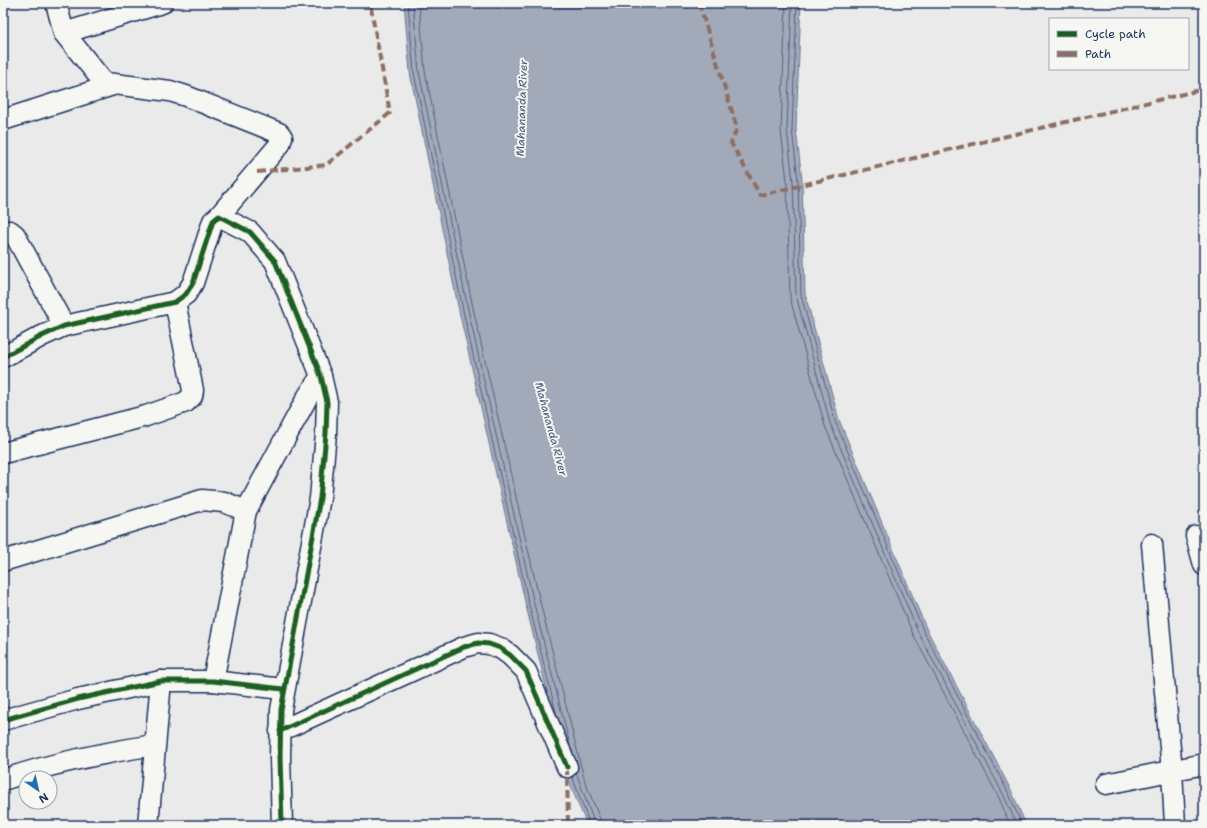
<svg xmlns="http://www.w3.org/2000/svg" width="1207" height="828" font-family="'Shantell Sans',sans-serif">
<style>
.water{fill:#a2aaba;stroke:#6c7995}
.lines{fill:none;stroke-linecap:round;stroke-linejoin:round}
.shore{stroke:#516083;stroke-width:1}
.street-casing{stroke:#1b2f5e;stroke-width:23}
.street{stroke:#f6f6f2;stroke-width:20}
.quiet{stroke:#8d6e63;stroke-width:4;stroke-dasharray:8 4;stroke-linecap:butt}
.cycleway-casing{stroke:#f6f6f2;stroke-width:8}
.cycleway{stroke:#1b5e20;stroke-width:5}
.labels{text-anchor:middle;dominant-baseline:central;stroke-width:4;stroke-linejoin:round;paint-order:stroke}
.water-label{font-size:11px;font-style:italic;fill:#44547a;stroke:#f6f6f2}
</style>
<rect width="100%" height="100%" fill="#e9eae9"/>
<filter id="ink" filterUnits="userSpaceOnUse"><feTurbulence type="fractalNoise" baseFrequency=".025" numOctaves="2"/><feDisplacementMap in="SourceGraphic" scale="8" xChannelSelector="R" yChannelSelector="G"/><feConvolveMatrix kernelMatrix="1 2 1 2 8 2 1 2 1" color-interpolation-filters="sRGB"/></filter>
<g filter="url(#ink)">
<!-- water -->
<path class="water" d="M404 3H801L796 129 802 180 805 294 839 420 926 628 1012 792 1026 825H587L571 787 526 606 459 311 410 73Z"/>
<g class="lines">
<!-- shore -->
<g class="shore">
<path d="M408 3 414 73 463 310 529 605 557 716"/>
<path d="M413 3 419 72 468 309 534 604 570 745"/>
<path d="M419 3 425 71 473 308 540 602 585 782 600 819 601 825"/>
<path d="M786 3 781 130 787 181 790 298 825 426 913 634 999 798 1010 825"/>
<path d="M792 3 787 130 793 181 796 295 830 423 918 632 1004 796 1017 825"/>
<path d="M797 3 792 129 798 180 801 295 835 421 923 630 1009 794 1022 825"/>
<path d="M576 772 595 825"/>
<path d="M572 776 590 825"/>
</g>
<defs>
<g id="street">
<path d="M56 3 64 33 101 79 106 83 170 91 186 96 279 133 282 137 280 144 219 216"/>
<path d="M64 33 162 3"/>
<path d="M3 120 113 85"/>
<path d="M3 232 10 231 15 235 64 326"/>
<path d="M3 357 42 336 64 326 175 302 186 294 193 283 213 221 219 216 250 232 275 261 321 376 327 402 326 434 320 498 281 710 280 757 282 825"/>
<path d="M3 453 146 416 186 402 192 396 193 390 175 302"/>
<path d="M1196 536 1204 565"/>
<path d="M1152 544 1172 771 1175 825"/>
<path d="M3 561 202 500 224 502 246 511"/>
<path d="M213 681 246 511 308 396 321 376"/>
<path d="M3 720 78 699 161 681H213L283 689"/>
<path d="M280 731 464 647 478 643 489 644 500 648 510 655 526 671 567 767"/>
<path d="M3 780C51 763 103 753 154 745"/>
<path d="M1106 784 1204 764"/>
<path d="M148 825 161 681"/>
</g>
</defs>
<!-- street casing -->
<use href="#street" class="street-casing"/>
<!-- street -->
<use href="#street" class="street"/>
<!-- quiet -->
<g class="quiet">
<path d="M699 3 737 128 731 143 760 195 1204 89"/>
<path d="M257 172 326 165 390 113 370 3"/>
<path d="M567 767 568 825"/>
</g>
<defs>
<g id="cycleway">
<path d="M3 357 42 336 64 326 175 302 186 294 193 283 213 221 219 216 250 232 275 261 321 376 327 402 326 434 320 498 281 710 280 757 282 825"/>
<path d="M3 720 78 699 161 681H213L283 689"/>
<path d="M280 731 464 647 478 643 489 644 500 648 510 655 526 671 567 767"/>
</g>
</defs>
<!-- cycleway casing -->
<use href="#cycleway" class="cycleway-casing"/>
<!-- cycleway -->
<use href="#cycleway" class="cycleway"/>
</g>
</g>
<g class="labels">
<!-- water labels -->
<g class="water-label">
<text transform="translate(522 108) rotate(-88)">Mahananda River</text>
<text transform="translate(551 429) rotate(75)">Mahananda River</text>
</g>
</g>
<!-- margin -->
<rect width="1207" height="828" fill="none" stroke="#f6f6f2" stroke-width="16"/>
<rect x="8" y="8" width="1191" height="812" fill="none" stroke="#1b2f5e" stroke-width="1.5" filter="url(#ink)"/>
<!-- legend -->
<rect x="1049" y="18" width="140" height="52" fill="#f6f6f2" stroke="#9ea6b7"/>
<rect x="1057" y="31" width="20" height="6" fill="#1b5e20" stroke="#9ea6b7"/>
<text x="1085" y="38" font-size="12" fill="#1b2f5e">Cycle path</text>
<rect x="1057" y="51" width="20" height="6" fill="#8d6e63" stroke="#9ea6b7"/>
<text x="1085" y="58" font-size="12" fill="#1b2f5e">Path</text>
<!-- north arrow -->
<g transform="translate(38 790) rotate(146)"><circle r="19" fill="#f6f6f2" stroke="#9ea6b7"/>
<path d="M0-3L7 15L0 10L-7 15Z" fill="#1f6fb2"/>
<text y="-6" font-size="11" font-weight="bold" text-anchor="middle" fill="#1b2f5e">N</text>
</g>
</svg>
